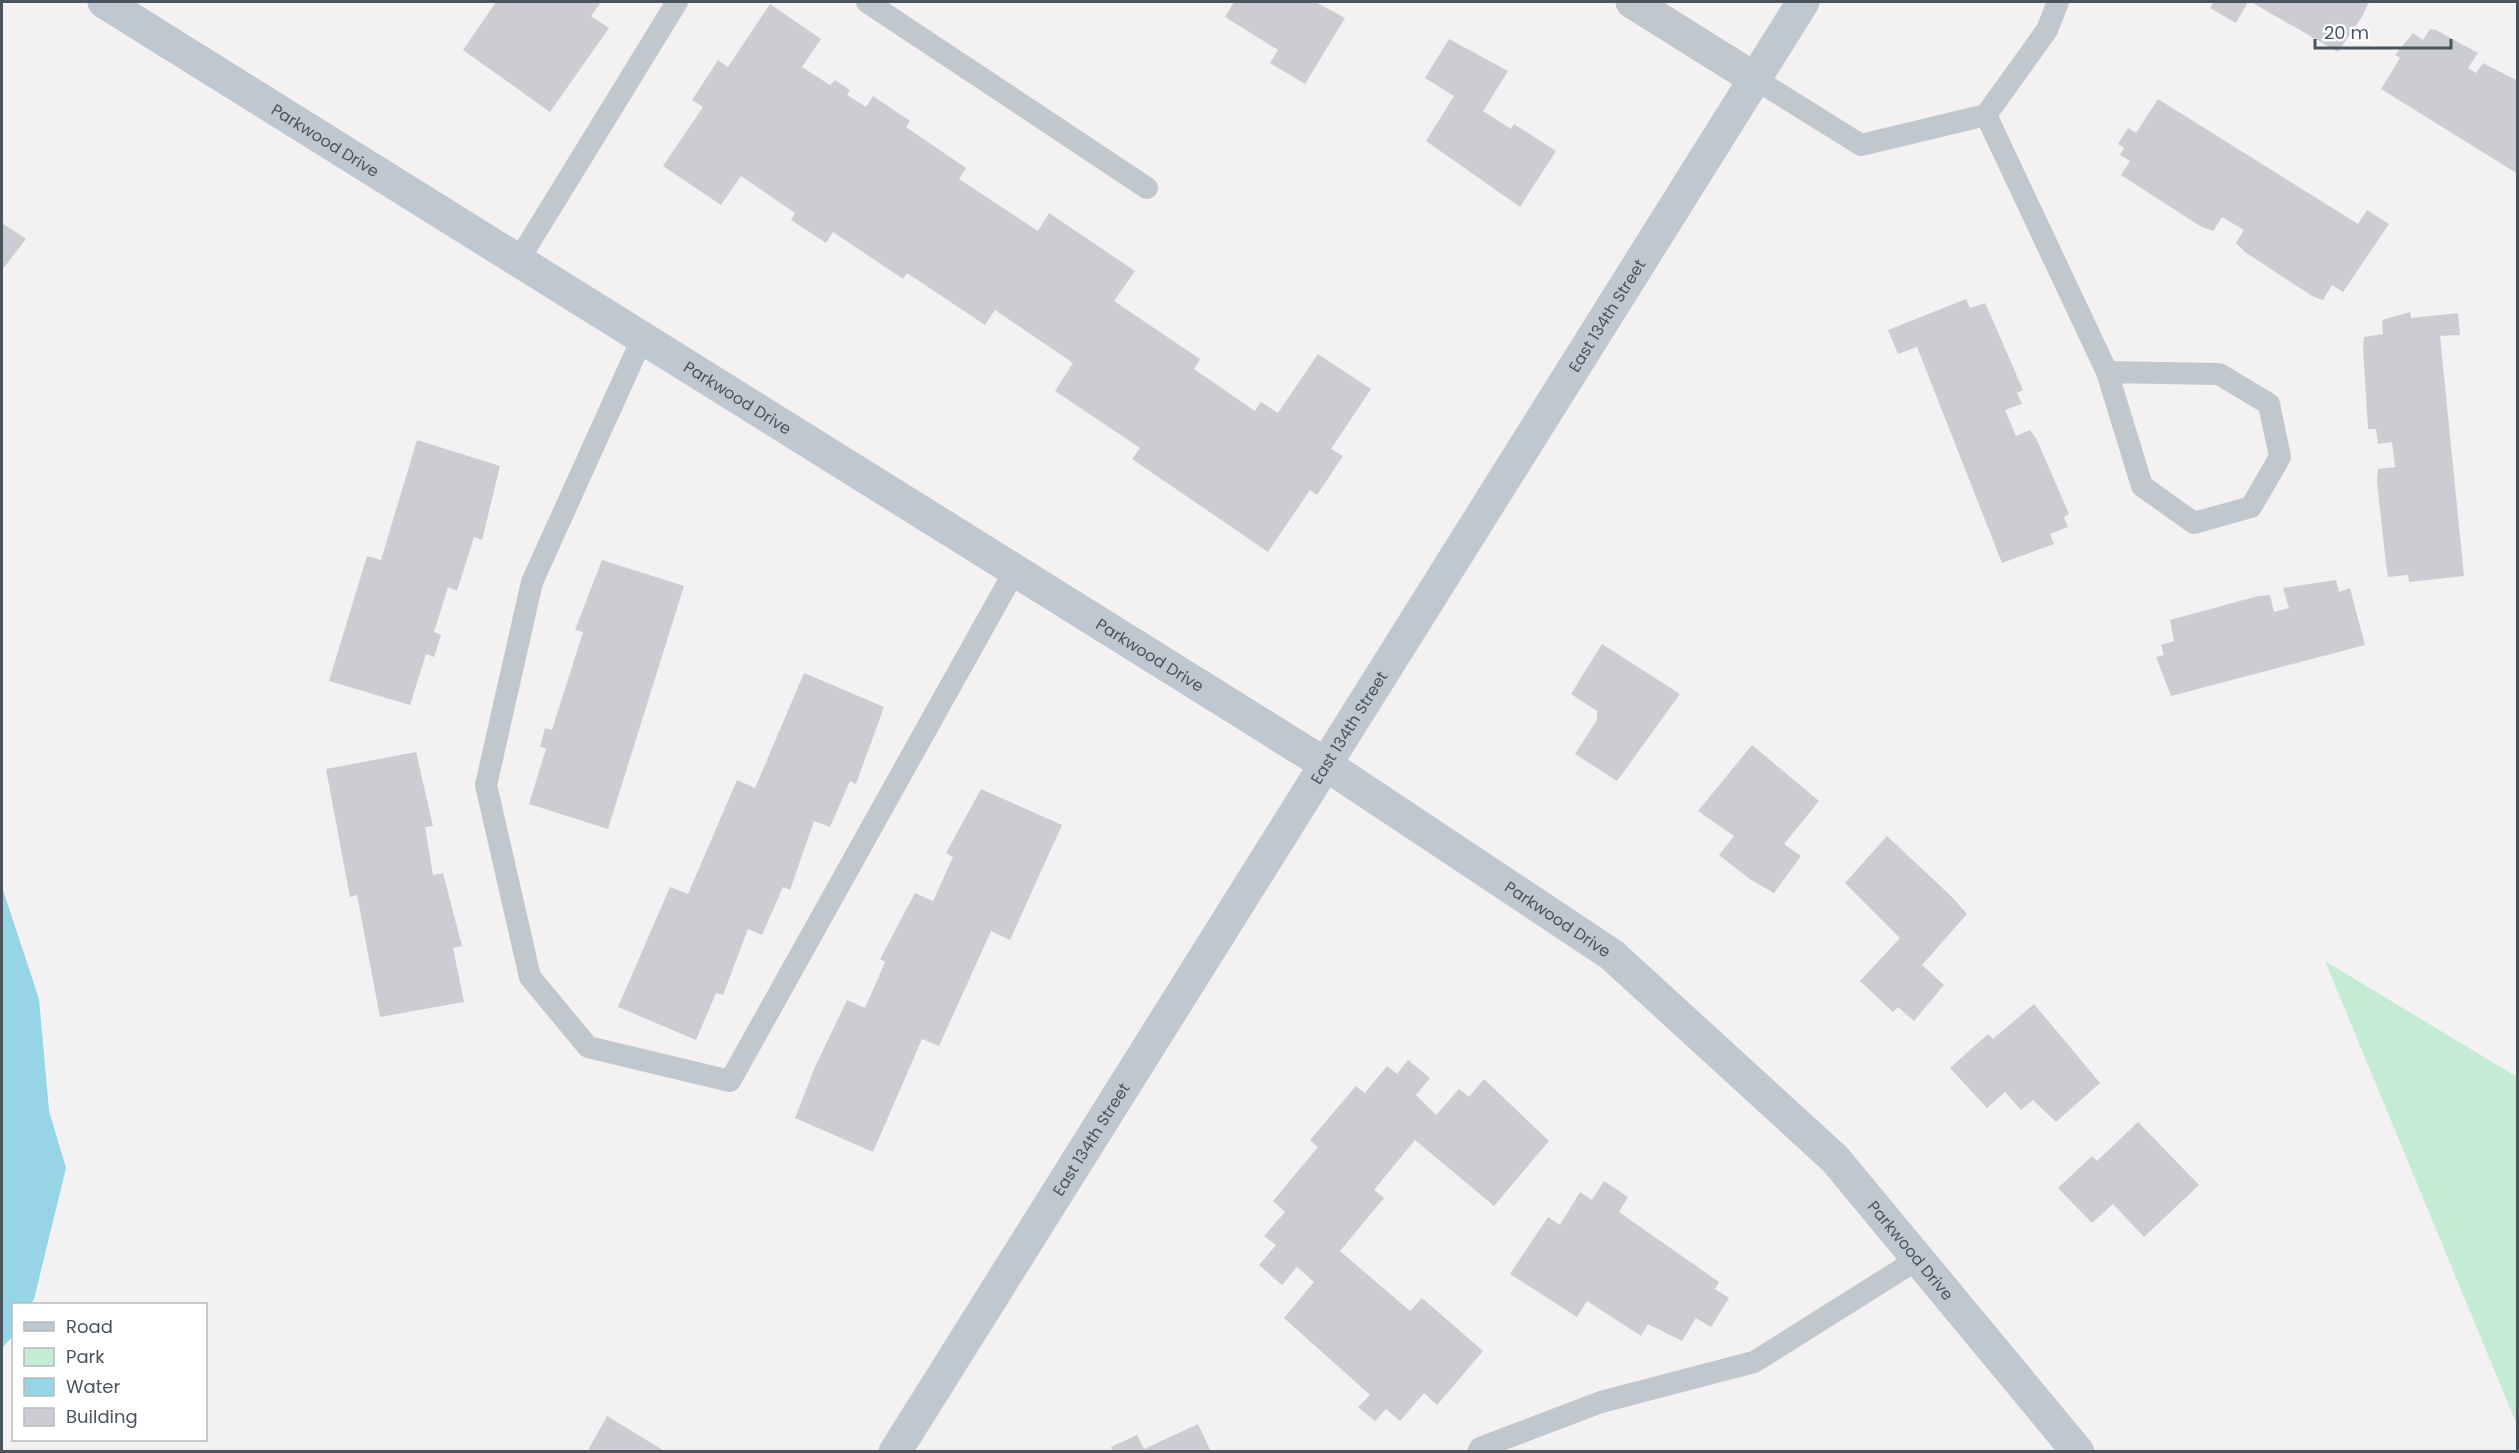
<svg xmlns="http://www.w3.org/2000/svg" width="2519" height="1453" font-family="Poppins,sans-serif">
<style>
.green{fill:#c4ecd4}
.water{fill:#95d5e6}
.building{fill:#cccdd3}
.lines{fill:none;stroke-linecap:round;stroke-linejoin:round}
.lane{stroke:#c0c8ce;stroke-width:22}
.street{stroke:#c0c8ce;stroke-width:33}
.secondary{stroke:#bfc8d1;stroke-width:33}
.labels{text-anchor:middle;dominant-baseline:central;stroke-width:6;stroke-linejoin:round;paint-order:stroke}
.street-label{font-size:16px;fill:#4a545d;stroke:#fff}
</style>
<rect width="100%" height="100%" fill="#f3f1f1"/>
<!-- green -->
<path class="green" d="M2325 961 2517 1077V1425Z"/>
<!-- water -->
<path class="water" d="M2 887 39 999 49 1111 66 1168 34 1299 31 1304H14L13 1336 2 1348Z"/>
<!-- building -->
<g class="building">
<path d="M496 2H601L591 16 609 28 550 112 463 50Z"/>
<path d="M1234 2H1315L1345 18 1305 84 1270 63 1278 50 1225 17Z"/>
<path d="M2214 2H2248L2236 23 2210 8Z"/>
<path d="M2251 2H2369L2363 15 2338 52Z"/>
<path d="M770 4 821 39 802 67 830 85 835 80 850 90 847 95 866 107 873 96 910 121 906 127 966 168 959 179 1038 231 1049 213 1135 271 1114 301 1200 359 1194 369 1255 411 1261 402 1278 413 1318 354 1371 389 1331 449 1343 456 1317 495 1310 490 1268 552 1132 459 1140 448 1055 391 1073 363 995 310 985 325 907 273 903 279 833 232 826 243 791 220 795 213 741 176 721 205 663 166 703 107 692 100 718 60 728 67Z"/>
<path d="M2430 29 2436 30 2478 53 2468 68 2476 73 2483 63 2518 81V174L2381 89 2400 58 2395 55 2413 33 2423 40Z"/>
<path d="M1449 39 1508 71 1483 111 1511 129 1514 124 1556 151 1520 207 1426 141 1454 96 1425 78Z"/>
<path d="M2158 99 2358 224 2367 210 2389 224 2343 292 2332 285 2323 300 2312 296 2245 252 2236 243 2244 230 2222 217 2213 231 2200 226 2121 175 2130 161 2120 155 2124 148 2118 144 2128 128 2136 133Z"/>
<path d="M2 223 26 239 2 270Z"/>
<path d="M1966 299 1970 308 1985 303 1991 316 2023 390 2017 393 2022 404 2005 410 2016 436 2030 430 2037 440 2069 514 2064 517 2068 527 2050 534 2054 544 2002 563 1917 347 1898 354 1888 330Z"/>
<path d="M2410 312 2411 318 2458 313 2460 335 2440 336 2464 576 2409 582 2408 575 2388 577 2386 564 2377 482 2378 469 2395 467 2392 442 2378 444 2376 429H2368L2363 348 2364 337 2383 334 2382 320Z"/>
<path d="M417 440 500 466 482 540 474 537 457 591 448 587 434 632 441 635 434 657 426 654 410 705 329 681 367 556 381 560Z"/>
<path d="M602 560 684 586 608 829 529 804 546 749 540 746 545 728 552 730 583 632 575 630Z"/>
<path d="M2336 580 2339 592 2350 588 2365 645 2171 696 2156 657 2164 655 2161 645 2174 641 2170 620 2258 596 2270 595 2274 612 2289 608 2283 588Z"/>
<path d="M1602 644 1680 694 1617 781 1575 754 1597 720V711L1571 694Z"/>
<path d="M804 673 884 707 856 784 850 781 830 827 814 821 790 890 783 887 762 935 748 929 723 995 716 993 696 1040 618 1007 670 887 688 894 737 780 755 788Z"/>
<path d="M1752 745 1819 801 1784 844 1801 856 1774 893 1751 880 1719 855 1734 836 1698 811Z"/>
<path d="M416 752 433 826 425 827 433 875 443 873 462 946 453 948 464 1002 380 1017 357 895 350 897 326 769Z"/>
<path d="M981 789 1062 825 1010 940 991 931 939 1046 922 1039 873 1152 795 1118 815 1067 847 1000 865 1008 885 962 880 959 915 893 933 901 953 857 946 853Z"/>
<path d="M1887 836 1952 897 1967 914 1922 965 1944 985 1914 1021 1898 1007 1893 1012 1860 981 1900 938 1845 883Z"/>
<path d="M2034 1004 2100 1083 2056 1122 2033 1100 2021 1110 2005 1092 1987 1108 1950 1068 1988 1034 1993 1039Z"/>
<path d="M1408 1060 1430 1078 1416 1095 1436 1115 1459 1089 1469 1097 1484 1079 1549 1141 1494 1206 1415 1140 1374 1190 1384 1198 1340 1251 1410 1311 1422 1298 1483 1351 1437 1405 1424 1393 1400 1421 1386 1409 1375 1421 1358 1407 1370 1395 1284 1318 1314 1282 1297 1267 1282 1285 1259 1265 1276 1245 1264 1236 1285 1212 1273 1201 1318 1147 1310 1140 1356 1086 1365 1093 1387 1066 1397 1074Z"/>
<path d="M2138 1122 2199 1185 2144 1237 2113 1204 2092 1223 2058 1188 2092 1156 2097 1161Z"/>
<path d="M1604 1181 1628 1197 1619 1212 1719 1282 1715 1289 1729 1298 1711 1327 1696 1318 1682 1341 1648 1324 1641 1336 1587 1301 1577 1317 1510 1274 1548 1217 1560 1225 1580 1192 1592 1200Z"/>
<path d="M607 1416 666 1452H587Z"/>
<path d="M1198 1424 1211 1452H1113L1111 1447 1137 1435 1144 1449Z"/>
</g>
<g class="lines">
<!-- lane -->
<g class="lane">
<path d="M867 2 1147 188"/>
<path d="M1755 79 1861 145 1986 115 2047 30 2058 2"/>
<path d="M1986 115 2107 372 2142 486 2194 523 2251 507 2280 457 2269 404 2219 374 2107 372"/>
<path d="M518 261 677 2"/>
<path d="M642 339 532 582 486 785 530 977 588 1047 730 1081 1014 572"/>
<path d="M1478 1452 1480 1448 1601 1402 1754 1362 1918 1259"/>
</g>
<!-- street -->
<path class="street" d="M1632 2 1755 79"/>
<!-- secondary -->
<g class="secondary">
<path id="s1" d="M104 2 1325 764 1612 955 1835 1159 2078 1452"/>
<path id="s2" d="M895 1452 1803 2"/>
</g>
</g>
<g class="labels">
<!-- street labels -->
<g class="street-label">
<text stroke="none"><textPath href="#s1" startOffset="261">Parkwood Drive</textPath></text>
<text stroke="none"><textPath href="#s2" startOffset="1341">East 134th Street</textPath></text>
<text stroke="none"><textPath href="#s1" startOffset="747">Parkwood Drive</textPath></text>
<text stroke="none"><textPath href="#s1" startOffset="1233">Parkwood Drive</textPath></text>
<text stroke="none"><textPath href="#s2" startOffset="855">East 134th Street</textPath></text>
<text stroke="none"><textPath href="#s1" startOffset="1719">Parkwood Drive</textPath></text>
<text stroke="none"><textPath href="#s2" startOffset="369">East 134th Street</textPath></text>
<text stroke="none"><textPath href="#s1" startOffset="2205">Parkwood Drive</textPath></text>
</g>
</g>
<!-- border -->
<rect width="2519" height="1453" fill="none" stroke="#4a545d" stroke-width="6"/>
<!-- legend -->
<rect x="12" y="1303" width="195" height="138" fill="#ffffff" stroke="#b7bbbe" stroke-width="1.5"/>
<rect x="24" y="1322" width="30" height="9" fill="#bfc8d1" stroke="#b7bbbe" stroke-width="1.5"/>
<text x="66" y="1333" font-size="18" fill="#4a545d">Road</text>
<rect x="24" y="1348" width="30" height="18" fill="#c4ecd4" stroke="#b7bbbe" stroke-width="1.5"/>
<text x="66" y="1363" font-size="18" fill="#4a545d">Park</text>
<rect x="24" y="1378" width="30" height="18" fill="#95d5e6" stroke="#b7bbbe" stroke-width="1.5"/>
<text x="66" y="1393" font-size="18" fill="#4a545d">Water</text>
<rect x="24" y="1408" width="30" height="18" fill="#cccdd3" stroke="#b7bbbe" stroke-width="1.5"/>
<text x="66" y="1423" font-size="18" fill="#4a545d">Building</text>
<!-- scale -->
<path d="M2315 39v9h136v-9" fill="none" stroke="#4a545d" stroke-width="3"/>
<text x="2324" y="39" font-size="18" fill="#4a545d" stroke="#ffffff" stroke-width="4.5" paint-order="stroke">20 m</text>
</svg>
